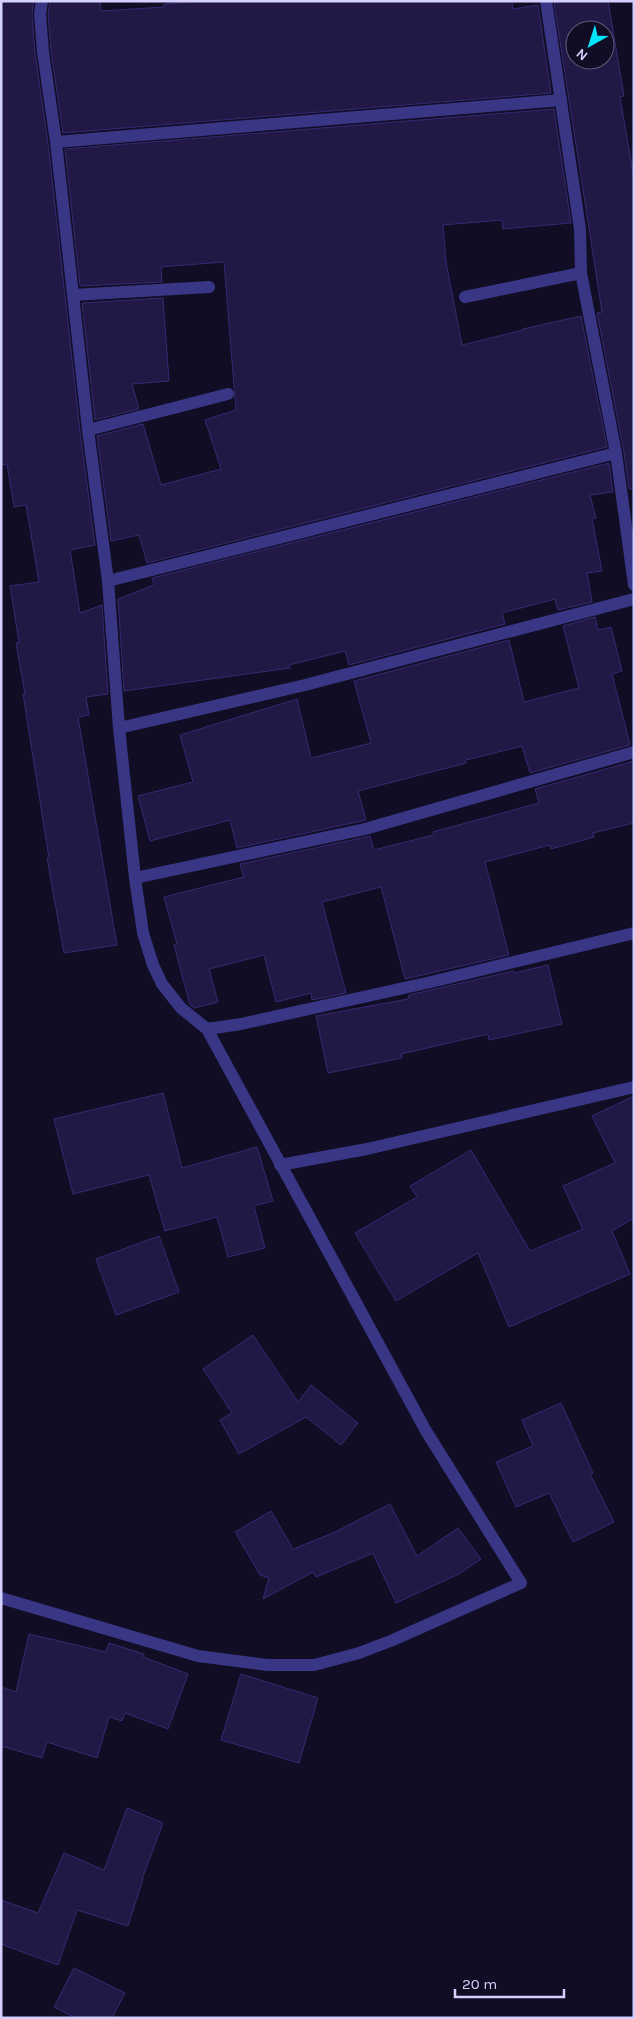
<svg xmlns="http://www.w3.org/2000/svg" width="635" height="2019" font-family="Karla,sans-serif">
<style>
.building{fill:#211846;stroke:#372973;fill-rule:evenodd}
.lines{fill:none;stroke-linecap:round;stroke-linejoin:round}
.lane{stroke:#383685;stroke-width:12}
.street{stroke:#383685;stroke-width:12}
</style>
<rect width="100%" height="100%" fill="#110d24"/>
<!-- building -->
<g class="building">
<path d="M1 1H34L32 15 35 53 48 143 80 431 95 545 70 550 80 613 102 605 108 694 86 697 89 715 78 717 117 945 64 953 47 858H49L23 694H25L16 643 19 642 10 586 39 582 26 505 14 507 7 464 1 465Z"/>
<path d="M50 1H100L101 11 164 7V4L197 1H512L513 9 538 5 551 93 63 133 51 51 48 14Z"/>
<path d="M565 1H608L624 96 620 97 634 178V489H629L624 452 597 313 602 312 554 3ZM575 30H605V60H575Z"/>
<path d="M554 109 571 223 503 229 502 220 443 225 446 262 462 345 523 330V329L581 316 607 447 147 563 139 535 111 541 97 436 143 424 161 485 221 469 205 420 236 410 224 262 161 267 162 282 80 286 65 149Z"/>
<path d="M163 298 169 381 132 384 139 409 95 420 82 303Z"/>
<path d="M609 463 613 492 590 495 596 518 592 519 602 571 587 573 592 602 558 610 555 599 502 613 505 624 349 665 345 651 289 665 290 668 124 691 118 599 154 585 152 578Z"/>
<path d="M595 617 598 630 611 627 622 671 612 674 630 745 530 773 522 746 466 760V763L358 791 366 820 237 848 230 820 150 841 138 796 193 782 180 735 297 699 311 758 371 743 354 681 509 640 524 702 579 688 563 626Z"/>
<path d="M634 761V823L593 833 594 837 551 849 550 845 485 862 509 955 405 979 381 887 322 902 346 993 312 1000 311 993 276 1002 264 955 209 969 218 1002 194 1008 190 1005 174 945 177 944 164 897 244 877 240 864 370 836 374 850 434 835 433 832 539 803 535 789Z"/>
<path d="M548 965 562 1024 489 1040 488 1034 401 1054 402 1058 328 1073 316 1016 408 999 409 995 513 971 514 973Z"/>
<path d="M163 1093 182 1168 257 1147 273 1201 254 1206 265 1248 228 1257 217 1217 165 1231 149 1175 73 1194 54 1119Z"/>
<path d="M634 1096V1218L612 1231 630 1274 509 1327 478 1253 396 1301 355 1233 417 1197 410 1186 471 1150 530 1251 583 1229 563 1186 615 1163 592 1116Z"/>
<path d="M159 1236 179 1292 116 1315 96 1259Z"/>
<path d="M253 1335 298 1402 311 1385 358 1423 341 1445 306 1417 239 1454 220 1420 232 1413 203 1369Z"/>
<path d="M561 1403 593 1473 590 1474 614 1522 573 1542 549 1493 516 1507 496 1462 533 1446 522 1420Z"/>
<path d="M390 1504 417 1556 458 1528 481 1559 459 1574 396 1603 373 1553 316 1577 313 1572 263 1599 269 1578 260 1575 235 1532 271 1511 293 1549 333 1533Z"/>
<path d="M29 1634 106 1652 109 1643 144 1654 143 1657 188 1674 168 1729 125 1713 122 1721 109 1717 97 1758 47 1742 42 1758 1 1746V1687L16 1692Z"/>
<path d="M241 1674 318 1698 299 1763 221 1740Z"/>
<path d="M127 1808 163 1823 142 1879H143L128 1926 77 1910 58 1965 1 1944V1900L38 1913 64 1853 104 1870Z"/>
<path d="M74 1968 125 1993 112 2018H76L54 2007Z"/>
</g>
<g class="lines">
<!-- lane -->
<path class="lane" d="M465 297 581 273"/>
<!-- street -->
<g class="street">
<path d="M42 1 40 14 43 52 56 142 88 430 108 581 119 728 135 878 143 933 153 965 162 984 181 1008 207 1029 241 1024 431 982 634 933"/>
<path d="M546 1 580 229 581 273 616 453 634 585"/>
<path d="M56 142 561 100"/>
<path d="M73 295 209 287"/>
<path d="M88 430 228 394"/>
<path d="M108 581 616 453"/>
<path d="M119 728 305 685 634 599"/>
<path d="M135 878 365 829 634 752"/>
<path d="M280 1165 367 1149 634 1087"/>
<path d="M1 1598 198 1656 267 1665H314L359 1653 393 1640 521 1583 426 1431 207 1029"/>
</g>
</g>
<!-- border -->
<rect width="635" height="2019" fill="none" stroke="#d5d1ff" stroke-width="5"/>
<!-- north arrow -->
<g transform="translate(590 45) rotate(219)"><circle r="24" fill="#110d24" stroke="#5f5b7c"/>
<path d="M0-4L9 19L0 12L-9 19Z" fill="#00e5fc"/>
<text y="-8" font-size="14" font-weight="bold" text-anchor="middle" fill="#d5d1ff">N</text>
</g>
<!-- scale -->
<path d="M455 1989v8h109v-8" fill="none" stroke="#d5d1ff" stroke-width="2.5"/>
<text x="462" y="1989" font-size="15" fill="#d5d1ff" stroke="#110d24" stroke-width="4" paint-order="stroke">20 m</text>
</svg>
